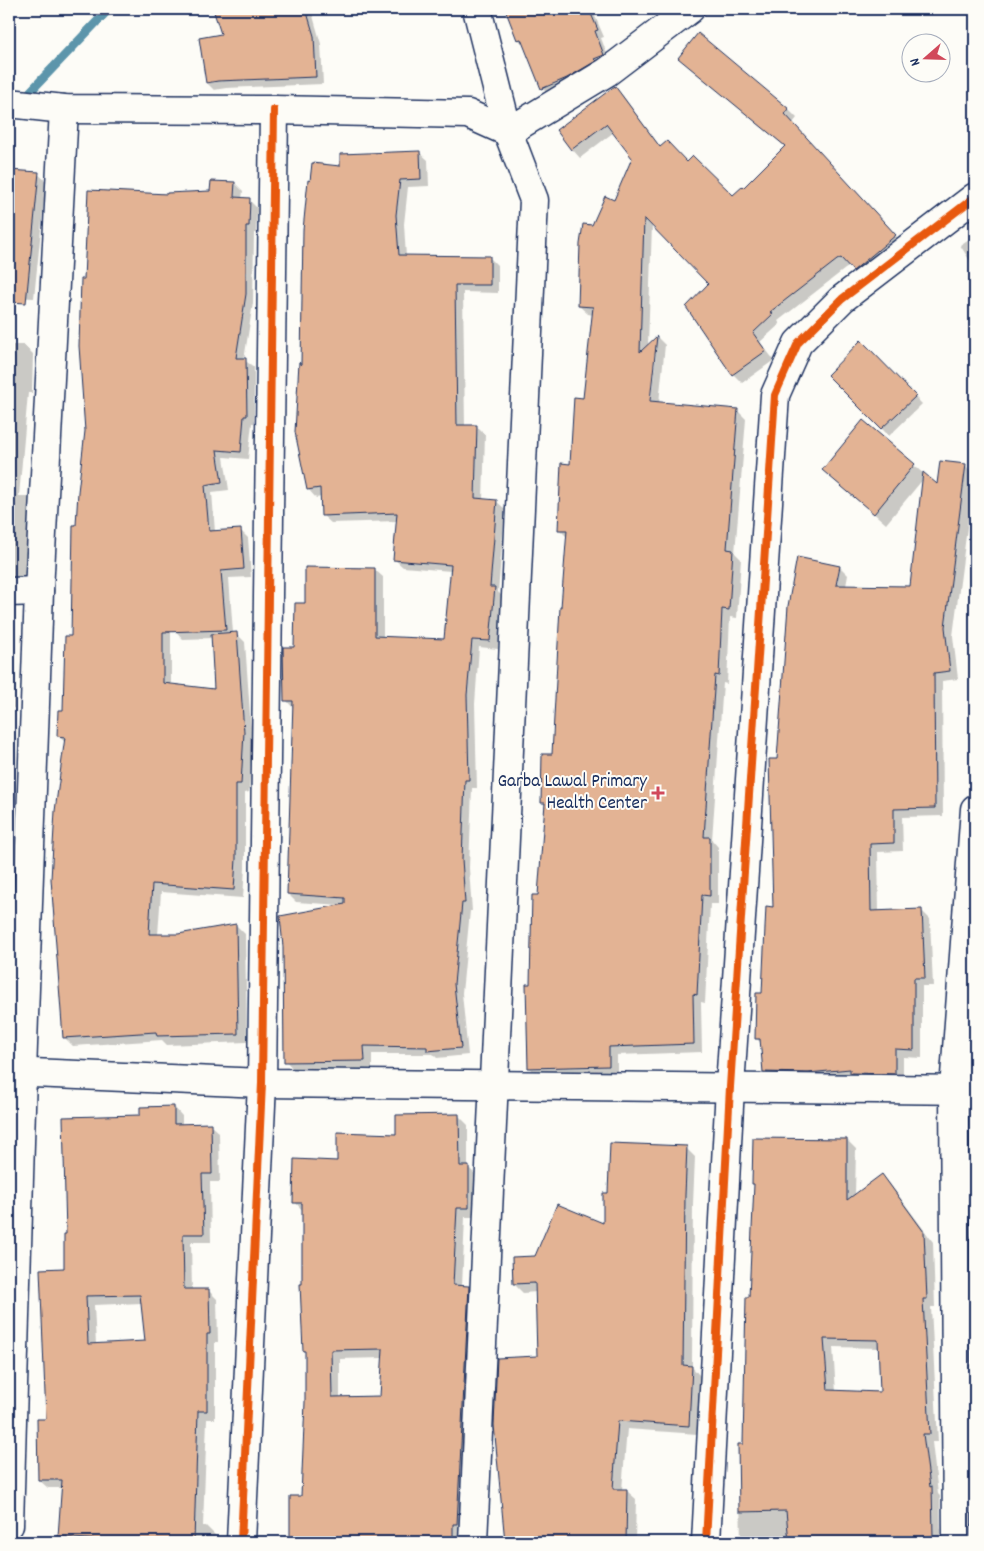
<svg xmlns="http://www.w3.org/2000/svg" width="984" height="1551" font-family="Dekko,sans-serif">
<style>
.shadow{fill:#0003;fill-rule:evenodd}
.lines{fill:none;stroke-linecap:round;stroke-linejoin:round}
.stream{stroke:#5c95ab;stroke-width:9}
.building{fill:#e3b394;stroke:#1b2f5e;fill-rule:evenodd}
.minor-casing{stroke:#1b2f5e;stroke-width:31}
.minor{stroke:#fdfcf7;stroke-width:28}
.cycleway-casing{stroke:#fdfcf7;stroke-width:11}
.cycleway{stroke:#e8590c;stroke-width:8}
.poi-dot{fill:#d1495b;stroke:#fdfcf7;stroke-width:2}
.labels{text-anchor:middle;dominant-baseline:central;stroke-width:4;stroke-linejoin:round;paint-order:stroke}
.poi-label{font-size:19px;fill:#1b2f5e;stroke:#fdfcf7;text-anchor:end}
</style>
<rect width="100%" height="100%" fill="#fdfcf7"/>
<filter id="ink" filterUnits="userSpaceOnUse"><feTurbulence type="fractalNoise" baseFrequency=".02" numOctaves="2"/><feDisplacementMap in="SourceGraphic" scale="10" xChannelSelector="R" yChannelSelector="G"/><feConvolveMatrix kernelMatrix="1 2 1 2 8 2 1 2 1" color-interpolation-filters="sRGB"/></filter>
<g filter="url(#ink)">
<!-- shadow -->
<g class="shadow">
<path d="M63 9H89L68 14Z"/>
<path d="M214 9H311L321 44 323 84 226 88 214 90 207 83 222 35Z"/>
<path d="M506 9H592L604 37 601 38 610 62 549 95 542 88 525 46 518 39Z"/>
<path d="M688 66 788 109 797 118 793 123 904 245 862 279 850 266 845 269 778 321 780 324 760 342 774 360 742 383 733 374 710 284 652 224 648 345 657 337 665 345 659 403 737 410 746 419 735 553 741 559 737 618 730 617 727 684 723 683 712 840 718 847V904H710L705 1003 701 1002 702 1052 617 1055V1074L538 1076 529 1068 531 985 546 806 542 802 553 756 568 538 559 529 584 399 593 315 588 314 579 306 593 226 615 202 633 157 614 132 580 158 572 149 614 88 623 96 661 148 688 164 733 197 744 189 786 147ZM656 353 650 407H648L653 356Z"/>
<path d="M419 152 428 160 429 186 408 187 404 224 406 257 490 258 498 266V293L463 292 465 426 477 427 485 435 483 500 496 501 505 509 498 592 503 597 498 649 479 647 475 704 477 788H472L469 868 472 911H470L462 993 468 1055 437 1058 433 1054H372V1069L294 1070 286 1061 341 905 296 902 288 894 294 709 286 700 295 648 306 604 374 569 383 577V638L445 641 451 571 403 567 394 559 398 521 331 523 322 515 321 497 316 498 308 489 303 367 342 168Z"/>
<path d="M9 171 38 174 46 181 34 298 9 297Z"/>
<path d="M235 183 243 191 242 199 249 200 257 208 256 233H254L253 303 244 360 254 367V423H252L248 459 224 457 229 490 212 492 215 532 240 530 248 538 251 577 229 578 233 633H236L245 642 252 742 249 792 245 793V868L243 898 161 892 158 935H179L236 925 245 934 247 1042 167 1045 162 1040 73 1046 64 1037 66 743 58 736 64 711 66 637 171 631V685L216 690 213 638 183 639 78 527 169 196 211 193Z"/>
<path d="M975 235V269L960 245Z"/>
<path d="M861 342 922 404 889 436 829 375Z"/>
<path d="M9 345H24L33 354 32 393H28L19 496H26L35 504 34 531H27L26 583H9Z"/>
<path d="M863 422 938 486 965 465 974 474 953 636 958 679 942 681 943 816 902 817 903 851 878 852 879 912 921 910 930 919 933 986H922V1058L903 1057V1082L773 1080 765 1072 762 1044 756 1038 764 994 774 908 840 567 848 575 846 586 911 587 924 478 886 524 823 469Z"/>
<path d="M9 629 13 633 14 708H12V773H9Z"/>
<path d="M9 891 20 962 19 968 9 970Z"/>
<path d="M174 1107 182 1116V1125H210L219 1133 220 1182H210L211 1242H191L192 1290H208L217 1299 218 1342H215V1419H207L203 1526H206L215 1535V1542H58L62 1488H48L39 1480 66 1269 141 1117ZM142 1303 146 1342 96 1345 94 1305Z"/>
<path d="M459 1116 468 1125V1167L477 1176 478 1217H465L462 1287H468L477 1296 465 1542H292V1497H302L306 1402V1352L304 1350 303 1211 295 1202 338 1162 397 1135ZM384 1358 381 1398H340V1359Z"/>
<path d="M847 1140 856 1149 855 1195 882 1175 890 1184 933 1242 935 1307H931L938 1442H932L938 1494 940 1496 941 1542H741L739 1445H744L755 1186 754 1184ZM833 1347 880 1348 881 1393 836 1392Z"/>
<path d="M686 1148 695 1157 693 1204 692 1367 700 1376 697 1434 627 1429 622 1490 627 1491 636 1499 635 1542H507L495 1425 538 1357 537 1292 523 1293 514 1284 536 1257 604 1225 609 1194Z"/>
<path d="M974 1309H975V1372Z"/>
</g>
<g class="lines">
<!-- stream -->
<path class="stream" d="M27 95 109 9"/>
</g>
<!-- building -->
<g class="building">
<path d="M213 9H306L314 36 316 77 218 81 206 83 199 38 221 34Z"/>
<path d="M505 9H589L598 30 595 31 604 55 594 59 596 61 567 78 541 89 521 39 517 40Z"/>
<path d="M698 33 789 109 785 114 896 235 853 271 841 258 837 260 770 312 773 314 753 333 766 351 732 375 686 307 708 284 644 218 640 352 657 336 650 401 738 409 727 549 733 550 729 610 722 609 719 676 715 675 704 837H710V896L702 895 697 995 693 994 694 1044 609 1047V1066L528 1068 526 984H530L532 895H538L545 803H541L542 754H552L560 607H561L567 530H558L561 463 570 464 574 397 583 398 593 307 578 306 580 244 583 224 592 225 605 196 614 200 632 158 606 124 571 150 556 130 615 86 660 147 667 141 687 162 693 156 733 195 743 186 744 187 785 146 678 58Z"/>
<path d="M420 151 421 179 400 180 396 215 399 255 490 256V285H455L457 425H477L475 498 497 500 490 587H495L490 641 472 640 467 695 469 780H465L462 859 465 903H462L454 984 461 1048 427 1051V1047L364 1046 365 1061 284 1062 283 947 280 916 345 904V898L287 894 293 701H284L283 647H294L295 603H305V567L375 568V636L444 639 451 565 393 560 397 513 321 516 320 488 307 490 295 432 299 362 301 365 303 230 308 180 310 181 312 163 340 166V154Z"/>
<path d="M9 170 39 172 26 303 9 302Z"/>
<path d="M211 181 235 182 234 197 250 198 249 226H246V294L236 358H246L247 416H244L241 452 217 450 222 482 205 485 209 531 241 529 244 569 221 571 226 630 163 632V683L214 689 211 634 237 632 244 732 241 784H236V859L234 890 152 884 149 934H178L236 924 238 1034 157 1036 156 1032 63 1038 51 879 55 811 65 737 57 736 58 710H63L65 636H71L73 525H76L78 492 85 431 79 346 81 279H84L88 190 167 194V193L210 191Z"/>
<path d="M861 340 916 396 881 429 827 375Z"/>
<path d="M863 420 915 464 874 514 822 470Z"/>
<path d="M940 461 966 464 945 627 950 671 934 673 935 808 894 809V843L870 844 871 911 922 909 925 978H914V1050L895 1049V1074L850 1073V1069L808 1073 763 1072 760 1039H755L756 993H762L766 906 773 907 769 759H777L788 606 797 557 840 566 836 585 910 586 923 472 937 484Z"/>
<path d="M174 1106V1124L211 1123 212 1174H202L204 1234H183L184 1289H209L210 1334H207V1411H198L194 1542H133L58 1537 62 1480H38L37 1419H46L40 1269 64 1268V1234H66L63 1117 140 1115V1107ZM140 1295 145 1341 88 1344 86 1296Z"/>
<path d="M459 1114 460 1166H469V1208H457L453 1285 469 1286 457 1524H453V1542H290V1496H301L305 1402V1351H303L300 1284H302V1203H293L294 1159 337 1161V1132L396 1134V1115ZM383 1349 380 1396 332 1397 331 1350Z"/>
<path d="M753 1138 847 1139V1200L882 1174 924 1232 927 1299H923L930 1434H923L930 1487 932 1486 933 1536 925 1537V1542H789L786 1511 739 1512 738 1444H743L746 1297H749L754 1184H752ZM824 1339 878 1340 880 1392 828 1390Z"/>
<path d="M610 1143 687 1146 685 1195 683 1365 692 1366 689 1426 618 1421 613 1489H627L626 1542H505L494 1425 497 1358 537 1356 535 1283 513 1284 512 1257 535 1256 557 1204 603 1223V1193H608Z"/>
</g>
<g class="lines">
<defs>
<g id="minor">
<path d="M9 103 64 109 274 110 468 114 508 132"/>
<path d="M508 132 607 72 690 9"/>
<path d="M9 592 39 591"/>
<path d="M9 1072 262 1083 975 1090"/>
<path d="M9 1525 22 1073 39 591 64 109"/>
<path d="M241 1542 262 1083 274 110"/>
<path d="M473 1542 534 200 508 132 477 9"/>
<path d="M706 1542 730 1087 775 395 798 343 842 299 975 197"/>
<path d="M957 1542 954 1089 975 809"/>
</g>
</defs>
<!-- minor casing -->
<use href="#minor" class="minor-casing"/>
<!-- minor -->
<use href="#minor" class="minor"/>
<defs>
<g id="cycleway">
<path d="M241 1542 262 1083 274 110"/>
<path d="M706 1542 730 1087 775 395 798 343 842 299 975 197"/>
</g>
</defs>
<!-- cycleway casing -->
<use href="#cycleway" class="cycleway-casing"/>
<!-- cycleway -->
<use href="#cycleway" class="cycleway"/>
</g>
</g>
<!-- markers -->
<path class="poi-dot" d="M655.5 785.5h5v5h5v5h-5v5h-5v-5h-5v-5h5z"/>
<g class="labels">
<!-- poi labels -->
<g class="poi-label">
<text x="647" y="782">Garba Lawal Primary<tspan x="647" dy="22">Health Center</tspan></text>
</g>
</g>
<!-- margin -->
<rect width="984" height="1551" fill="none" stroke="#fdfcf7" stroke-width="30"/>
<rect x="15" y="15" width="954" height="1521" fill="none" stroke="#1b2f5e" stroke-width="2" filter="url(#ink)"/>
<!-- north arrow -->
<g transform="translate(926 58) rotate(250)"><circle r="24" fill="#fdfcf7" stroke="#a3aaba"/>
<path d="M0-4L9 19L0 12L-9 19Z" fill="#d1495b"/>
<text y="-8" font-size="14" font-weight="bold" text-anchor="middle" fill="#1b2f5e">N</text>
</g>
</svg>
